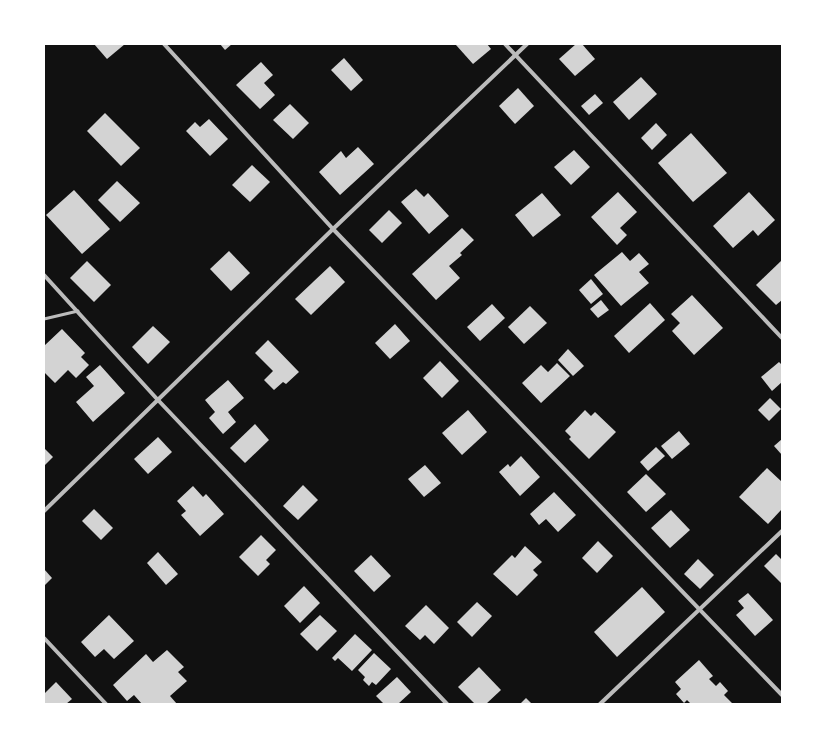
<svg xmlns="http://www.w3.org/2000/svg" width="826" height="748" font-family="'Nunito Sans',sans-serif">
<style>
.building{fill:#d3d3d3}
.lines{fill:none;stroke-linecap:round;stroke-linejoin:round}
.service{stroke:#bcbcbc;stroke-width:3}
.minor{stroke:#bcbcbc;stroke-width:4}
</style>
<rect width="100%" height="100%" fill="#111"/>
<!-- building -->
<g class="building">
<path d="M94 44H125L107 59Z"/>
<path d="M220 44H232L225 50Z"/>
<path d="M456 44H487L491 49 473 64 456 45Z"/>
<path d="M576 44H582L595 59 575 76 559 59Z"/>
<path d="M344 58 363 80 351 91 331 70Z"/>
<path d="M261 62 273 75 264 83 275 95 260 109 236 85Z"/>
<path d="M641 77 657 94 629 120 613 102Z"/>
<path d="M518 88 534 106 515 124 499 106Z"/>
<path d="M595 94 603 103 589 115 581 106Z"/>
<path d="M290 104 309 123 293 139 273 120Z"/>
<path d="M105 113 140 148 121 166 87 131Z"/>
<path d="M209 119 228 139 210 156 186 131 195 122 200 127Z"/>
<path d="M656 123 667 135 652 150 641 138Z"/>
<path d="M691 133 727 173 693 202 658 163Z"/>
<path d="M358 147 374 164 340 195 319 172 341 151 346 158Z"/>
<path d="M574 150 590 167 571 185 554 167Z"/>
<path d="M252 165 270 182 250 202 232 185Z"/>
<path d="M117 181 140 203 120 222 98 200Z"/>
<path d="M416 189 424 197 428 193 449 216 429 234 401 202Z"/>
<path d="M74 190 110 229 82 254 46 215Z"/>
<path d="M618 192 637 212 620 228 627 235 617 245 591 217Z"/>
<path d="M749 192 775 220 758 236 753 230 733 248 713 226Z"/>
<path d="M542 193 561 215 533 237 515 215Z"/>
<path d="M389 210 402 223 382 243 369 230Z"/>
<path d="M462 228 474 240 460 253 462 255 449 266 460 278 436 300 412 274Z"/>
<path d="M229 251 250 273 231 291 210 269Z"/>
<path d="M622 252 630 261 639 253 649 264 639 272 649 283 621 306 594 275Z"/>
<path d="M87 261 111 285 94 302 70 278Z"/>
<path d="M781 261 782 262V300L776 305 756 285Z"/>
<path d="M330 266 345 282 311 315 295 299Z"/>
<path d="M591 279 603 294 591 304 579 290Z"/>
<path d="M692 295 723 328 694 355 672 331 680 323 671 314Z"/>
<path d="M601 300 609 310 598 318 590 309Z"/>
<path d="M650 303 665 320 629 353 614 336Z"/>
<path d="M492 304 505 318 480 341 467 327Z"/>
<path d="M530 306 547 323 524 344 508 327Z"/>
<path d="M395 324 410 341 390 359 375 343Z"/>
<path d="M153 326 170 342 148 364 132 347Z"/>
<path d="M62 329 85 353 81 357 89 365 76 378 68 370 55 383 44 372V346Z"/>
<path d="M268 340 299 372 286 384 283 382 274 390 264 380 273 371 255 353Z"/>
<path d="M568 349 584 366 573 376 558 360Z"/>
<path d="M440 361 459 381 442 398 423 378Z"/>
<path d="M779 362 782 365V382L772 391 761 377Z"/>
<path d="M557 363 570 376 541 403 522 383 541 365 548 372Z"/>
<path d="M100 365 125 393 93 422 76 402 94 386 86 377Z"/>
<path d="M228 380 244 398 228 412 236 422 223 434 209 418 215 412 205 400Z"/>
<path d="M770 398 781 409 769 421 758 410Z"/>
<path d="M468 410 487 432 462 455 442 433Z"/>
<path d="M585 410 591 416 595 412 616 432 589 459 569 439 571 437 565 431Z"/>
<path d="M255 424 269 440 245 463 230 448Z"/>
<path d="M679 431 690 444 672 459 661 446Z"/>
<path d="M158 437 172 452 148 474 134 459Z"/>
<path d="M782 439V455L774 446Z"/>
<path d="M656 447 665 456 648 471 640 462Z"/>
<path d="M44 448 53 457 44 466Z"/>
<path d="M521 456 540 477 520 496 499 472 508 464 510 467Z"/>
<path d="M425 465 441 483 424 497 408 479Z"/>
<path d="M767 468 782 482V509L768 524 739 497Z"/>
<path d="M646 474 666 494 646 512 627 492Z"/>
<path d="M303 485 318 500 298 520 283 506Z"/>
<path d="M193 486 203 497 206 494 224 514 200 536 181 515 186 511 177 501Z"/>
<path d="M554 492 576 515 558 532 546 519 539 525 530 514Z"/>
<path d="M94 509 113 528 101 540 82 521Z"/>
<path d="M671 510 690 530 670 548 651 528Z"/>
<path d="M261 535 276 550 266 560 270 564 258 576 239 557Z"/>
<path d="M598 541 613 556 597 573 582 558Z"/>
<path d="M525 546 542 562 533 570 538 575 517 596 493 574 512 555 515 558Z"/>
<path d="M158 552 178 574 166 585 147 563Z"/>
<path d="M776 554 782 560V584L764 566Z"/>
<path d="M371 555 391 576 374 592 354 571Z"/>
<path d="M698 559 714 575 700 589 684 574Z"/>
<path d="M44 569 52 578 44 586Z"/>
<path d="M304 586 320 603 300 623 284 606Z"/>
<path d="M642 587 665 612 617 657 594 632Z"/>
<path d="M748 593 773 620 755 636 736 615 744 608 738 601Z"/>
<path d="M477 602 492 616 472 637 457 622Z"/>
<path d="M426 605 449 628 434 644 425 635 420 640 405 626Z"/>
<path d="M109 615 134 641 114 659 104 649 95 657 81 642Z"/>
<path d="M320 615 337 631 317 651 300 634Z"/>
<path d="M355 634 372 650 352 671 338 658 335 661 332 658Z"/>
<path d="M167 650 184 667 178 672 187 681 170 696 177 704H142L134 695 127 701 113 685 146 654 153 662Z"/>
<path d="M374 653 391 669 376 685 372 682 369 686 363 680 365 677 358 670Z"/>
<path d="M699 660 713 676 709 679 716 686 720 682 728 691 724 695 733 704H691L687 700 684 703 676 694 681 689 675 682Z"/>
<path d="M479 667 501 690 486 704H475L458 687Z"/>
<path d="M397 677 411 692 398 704H384L376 696Z"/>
<path d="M56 682 72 699 66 704H44V694Z"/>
<path d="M526 698 532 704H520Z"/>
</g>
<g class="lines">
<!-- service -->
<path class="service" d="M44 319 78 311"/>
<!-- minor -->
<g class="minor">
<path d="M164 44 333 229 782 695"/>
<path d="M505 44 782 338"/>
<path d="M44 275 157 399 447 704"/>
<path d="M44 511 333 229 527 44"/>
<path d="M44 638 106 704"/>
<path d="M600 704 782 531"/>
</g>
</g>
<!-- border -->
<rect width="826" height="748" fill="none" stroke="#ffffff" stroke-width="90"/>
</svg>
